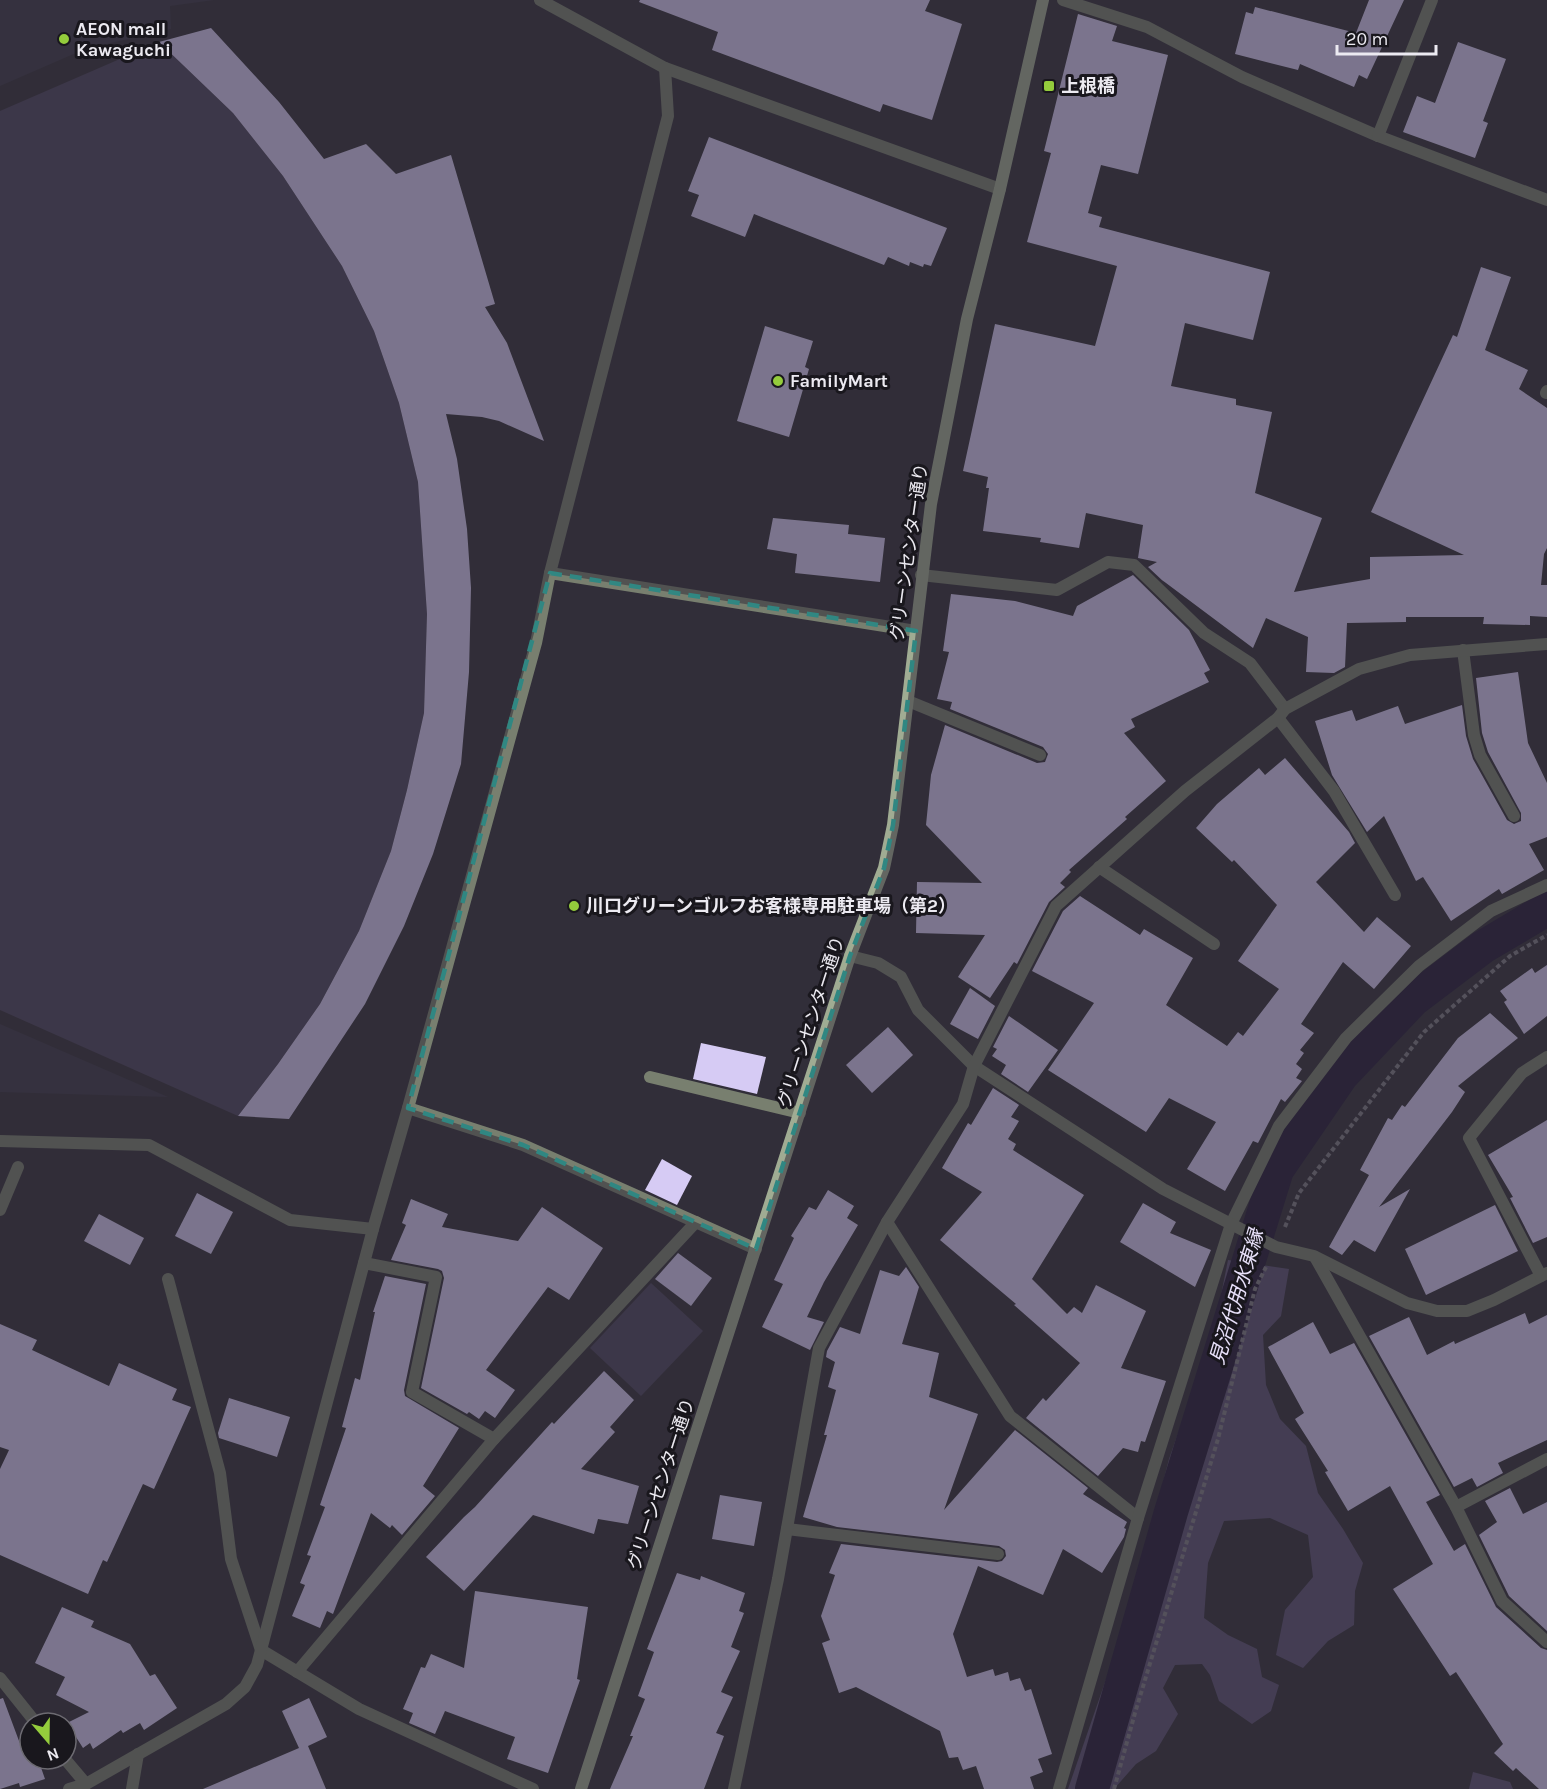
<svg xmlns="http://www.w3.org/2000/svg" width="1547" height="1789" font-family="Karla,'Noto Sans JP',sans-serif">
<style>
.built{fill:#3b3647}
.green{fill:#4b435d}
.forest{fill:#5c5174}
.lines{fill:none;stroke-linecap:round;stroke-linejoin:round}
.canal{stroke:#221835;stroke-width:34}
.building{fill:#d6cbf4}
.path{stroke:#7e7c85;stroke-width:4;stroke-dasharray:4.5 3;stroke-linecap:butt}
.service{stroke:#787f6f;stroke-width:12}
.minor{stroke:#787f6f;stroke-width:12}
.secondary{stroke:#a0ac93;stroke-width:12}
.marked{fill:none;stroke:#308782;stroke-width:4.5;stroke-dasharray:12 8;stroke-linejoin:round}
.poi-dot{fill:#94cc3c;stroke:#19171d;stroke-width:2}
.labels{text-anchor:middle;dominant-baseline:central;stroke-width:6;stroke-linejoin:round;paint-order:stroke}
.poi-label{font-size:18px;font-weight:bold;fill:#eceaf1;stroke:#19171d;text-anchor:start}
.street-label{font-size:18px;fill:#eceaf1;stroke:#19171d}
.water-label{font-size:20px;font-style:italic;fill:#e7e0f9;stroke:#19171d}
</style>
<rect width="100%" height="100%" fill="#312e39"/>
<!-- built -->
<g class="built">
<path d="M0 0H214L170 6 171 29 85 49 0 86Z"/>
<path d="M0 1024 168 1097 0 1092Z"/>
</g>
<!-- green -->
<g class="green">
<path d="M159 42 233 113 283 176 342 266 374 331 399 403 418 482 427 614 424 713 407 790 391 851 359 931 320 1004 278 1064 238 1116 0 1010V111Z"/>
<path d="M651 1283 703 1331 641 1396 590 1348Z"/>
</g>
<!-- forest -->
<g class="forest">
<path d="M1228 1260 1289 1269 1281 1316 1263 1335 1266 1385 1280 1419 1306 1446 1318 1493 1343 1529 1363 1563 1355 1591 1354 1625 1328 1641 1303 1668 1276 1655 1285 1610 1313 1577 1308 1535 1270 1518 1224 1521 1208 1563 1204 1618 1228 1635 1257 1649 1262 1677 1279 1685 1271 1711 1252 1724 1219 1701 1210 1675 1202 1664 1175 1665 1163 1688 1178 1714 1156 1751 1136 1764 1114 1789H1068L1112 1662 1142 1563 1169 1459 1214 1330Z"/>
<path d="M1473 1772 1510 1782 1513 1789H1469Z"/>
</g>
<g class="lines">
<!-- canal -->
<path class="canal" d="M1092 1789 1171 1512 1277 1170 1342 1075 1413 1000 1483 947 1547 909"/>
</g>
<!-- building -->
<g class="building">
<path d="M640 0H930L925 11 962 24 932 120 883 104 880 112 712 50 718 32 639 2Z"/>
<path d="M1369 0H1404L1367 79 1359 75 1354 87 1300 64 1298 70 1235 54 1246 12 1253 14 1255 7 1356 33Z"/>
<path d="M1078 14 1117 26 1112 41 1168 55 1138 174 1101 165 1088 213 1102 217 1099 227 1270 272 1253 340 1185 323 1171 386 1236 399V405L1272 412 1255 493 1322 518 1294 592 1370 579V557L1464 555 1371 512 1453 335 1457 337 1481 267 1511 277 1485 350 1528 370 1519 389 1547 408V548L1544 554 1541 585H1547V617L1530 616V625L1483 624 1484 617H1406V622L1347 623 1345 667 1334 673 1306 672 1308 637 1266 618 1253 648 1162 580 1164 582 1148 567 1157 562 1138 558 1143 525 1086 513 1079 548 1040 542 1041 538 983 531 989 488H986L988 477 963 471 995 324 1095 346 1117 266 1027 242 1051 153 1044 151Z"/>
<path d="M211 28 279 102 324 159 366 144 396 174 451 155 495 304 485 307 507 343 544 441 499 421 482 417 446 414 457 459 467 529 471 588 469 672 461 764 433 854 404 926 365 1004 289 1119 238 1116 278 1064 320 1004 359 931 391 851 407 790 424 713 427 614 418 482 399 403 374 331 342 266 283 176 233 113 159 42Z"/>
<path d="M1458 42 1506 59 1483 121 1488 123 1475 158 1403 132 1417 96 1435 103Z"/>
<path d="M709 137 947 228 931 266 924 264 923 267 910 262 909 266 888 257 884 265 754 214 745 237 691 216 699 195 688 191Z"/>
<path d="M765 326 813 341 805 367 809 369 789 437 737 421Z"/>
<path d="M773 518 849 525 848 534 885 538 880 582 795 573 797 554 767 549Z"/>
<path d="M1133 575 1189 630 1210 670 1204 673 1209 682 1131 719 1135 727 1124 733 1166 781 1125 817 1127 819 1069 870 1071 872 1060 883 1065 887 1049 902 1017 964 1014 962 990 998 958 977 985 935 916 933 917 882 982 883 926 825 931 775 945 725 1037 763 1045 762 1048 754 1043 747 950 709 952 702 937 699 949 652 943 651 951 594 1015 601 1073 616 1077 606Z"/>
<path d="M1518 672 1528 743 1547 783V837L1529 844 1544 870 1502 894 1499 889 1451 921 1423 877 1416 881 1384 816 1367 832 1332 775 1315 721 1352 710 1356 721 1398 706 1405 724 1462 705 1466 736 1473 759 1507 820 1514 824 1521 821V813L1488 752 1482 733 1476 678Z"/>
<path d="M1285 758 1349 832 1355 843 1316 882 1364 932 1377 917 1411 946 1374 989 1343 962 1301 1024 1314 1033 1300 1050 1304 1053 1296 1064 1302 1069 1296 1078 1302 1081 1285 1102 1281 1099 1258 1143 1253 1141 1225 1191 1187 1169 1216 1122 1169 1098 1146 1132 1048 1070 1094 1003 1032 971 1063 911 1080 896 1140 935 1144 929 1193 958 1166 1005 1227 1046 1238 1032 1243 1036 1279 989 1238 961 1277 905 1234 860 1232 862 1196 828 1217 804 1259 768 1265 775Z"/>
<path d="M1547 965V1016L1524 1034 1504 1002 1507 1000 1500 991 1532 968 1535 973Z"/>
<path d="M970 988 995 1006 978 1039 950 1024Z"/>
<path d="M1490 1013 1518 1038 1458 1086 1465 1092 1452 1112 1379 1207 1410 1189 1375 1252 1354 1240 1342 1255 1329 1247 1369 1175 1360 1170 1388 1118 1392 1120 1402 1105 1405 1107 1458 1038Z"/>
<path d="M1009 1016 1058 1050 1028 1092 1001 1074 1006 1065 992 1056 997 1049 993 1047Z"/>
<path d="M888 1027 913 1055 872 1093 846 1065Z"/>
<path d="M701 1043 766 1057 757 1094 693 1079Z"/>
<path d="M993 1088 1019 1105 1011 1117 1019 1121 1008 1139 1016 1144 1013 1150 1084 1195 1032 1279 1067 1314 1074 1307 1082 1313 1096 1285 1146 1311 1121 1368 1166 1381 1145 1442 1141 1441 1138 1452 1123 1448 1098 1476 1026 1418 1043 1398 1046 1401 1080 1363 1014 1305 1016 1304 940 1240 982 1192 942 1168 968 1123 971 1125Z"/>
<path d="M1547 1120V1237L1533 1243 1510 1198 1513 1197 1488 1155Z"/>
<path d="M662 1159 692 1176 677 1205 645 1190Z"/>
<path d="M828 1190 854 1206 847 1218 858 1225 824 1282 807 1317 824 1322 810 1350 762 1327 783 1284 774 1280 794 1238 791 1236 809 1207 816 1210Z"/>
<path d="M197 1193 233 1212 211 1254 175 1236Z"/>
<path d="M411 1199 448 1214 442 1227 518 1241 542 1207 603 1248 569 1300 548 1287 486 1370 515 1390 495 1418 485 1411 479 1419 469 1412 467 1414 421 1388 444 1278 442 1271 438 1269 391 1260 406 1225 402 1223Z"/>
<path d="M1143 1203 1176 1222 1170 1233 1211 1250 1195 1287 1120 1242Z"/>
<path d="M1495 1205 1518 1251 1426 1295 1405 1249Z"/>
<path d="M99 1214 144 1238 130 1265 84 1241Z"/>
<path d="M678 1253 712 1278 691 1306 655 1279Z"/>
<path d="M906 1267 919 1287 902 1344 939 1353 929 1397 978 1414 944 1510 1015 1430 1088 1488 1083 1494 1127 1522 1124 1528 1126 1529 1124 1537 1102 1573 1063 1549 1043 1595 978 1566 953 1634 967 1677 993 1669 995 1676 1008 1672 1010 1681 1020 1678 1025 1691 1031 1689 1052 1754 1038 1759 1043 1772 1030 1777 1034 1789H984L976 1766 963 1770 958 1757 949 1758 940 1731 856 1687 839 1693 822 1643 830 1640 821 1616 835 1575 829 1573 841 1544 997 1562 1002 1561 1006 1556 1005 1550 999 1546 837 1527 803 1517 827 1435H824L836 1390 828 1387 835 1362 826 1357 827 1351 840 1327 860 1334 880 1270 899 1276Z"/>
<path d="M385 1276 426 1284 404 1390 405 1396 459 1428 423 1486 435 1496 402 1535 392 1525 390 1528 371 1513 333 1614 327 1611 320 1628 292 1616 305 1585 300 1583 311 1556 307 1555 325 1507 320 1505 346 1428 342 1427 355 1378 360 1380 375 1312H373Z"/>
<path d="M1525 1313 1529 1324 1547 1315V1440L1498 1463 1503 1473 1477 1487 1472 1478 1454 1487 1369 1336 1409 1317 1427 1355 1454 1341 1455 1344Z"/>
<path d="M1313 1322 1330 1354 1354 1343 1440 1495 1426 1502 1454 1551 1465 1544 1496 1607 1541 1648 1547 1650V1789H1539L1516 1768 1513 1771 1494 1753 1503 1744 1456 1672 1450 1676 1393 1589 1433 1564 1390 1486 1348 1511 1325 1472 1328 1471 1295 1419 1304 1413 1268 1347Z"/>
<path d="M0 1324 37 1340 32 1350 109 1386 119 1363 177 1389 172 1400 191 1407 154 1489 143 1484 107 1562 103 1560 88 1594 0 1555V1469L9 1450 0 1447Z"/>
<path d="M604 1371 634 1400 610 1427 615 1432 581 1469 639 1486 628 1524 598 1519 594 1534 533 1515 464 1591 426 1557 464 1517 475 1507 552 1422 554 1424Z"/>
<path d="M229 1398 290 1417 277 1457 219 1438 218 1433Z"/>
<path d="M1510 1488 1523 1514 1547 1502V1631L1509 1596 1479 1535 1497 1522 1485 1501Z"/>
<path d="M720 1495 762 1502 754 1546 712 1539Z"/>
<path d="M677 1573 700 1580 701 1576 745 1593 739 1611 744 1613 731 1647 740 1651 721 1692 733 1697 716 1733 724 1736 704 1789H610L633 1736H630L645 1699 638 1696 654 1652 647 1649Z"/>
<path d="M475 1591 588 1607 577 1679 580 1680 548 1773 507 1759 515 1737 445 1711 435 1734 409 1723 413 1713 403 1709 421 1667 425 1668 431 1654 464 1668Z"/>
<path d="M62 1607 94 1621 91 1627 130 1644 150 1676 155 1674 177 1708 144 1730 140 1723 123 1733 121 1730 93 1749 90 1743 83 1748 67 1723 89 1712 56 1695 65 1677 35 1663Z"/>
<path d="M3 1698 22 1749 30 1744V1759H38L45 1779 20 1787 19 1783 0 1789V1699Z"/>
<path d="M309 1698 327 1737 308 1746 326 1789H203L299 1748 282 1711Z"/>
</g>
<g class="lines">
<!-- path -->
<g class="path">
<path d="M1285 1227 1299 1193 1424 1032 1510 956 1547 935"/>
<path d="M1114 1789 1135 1713 1218 1439 1255 1289 1266 1267"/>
</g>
<!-- service -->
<g class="service">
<path d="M1063 0 1147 27 1242 77 1378 136"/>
<path d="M1546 393 1547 391"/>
<path d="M921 575 1057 590 1108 562 1134 565 1204 633 1250 663 1285 709"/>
<path d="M1463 650 1474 735 1480 755 1514 816"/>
<path d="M908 701 1040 755"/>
<path d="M1278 718 1334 791 1395 895"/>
<path d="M1099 867 1214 944"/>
<path d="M650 1077 800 1113"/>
<path d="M887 1222 1010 1416 1138 1518"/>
<path d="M364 1263 436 1277 412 1392 494 1439"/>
<path d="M168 1279 220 1473 231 1559 261 1650"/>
<path d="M787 1529 998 1554"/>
<path d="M297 1672 494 1439 696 1222"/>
<path d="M132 1789 138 1754"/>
<path d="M1059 1789 1138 1518 1231 1224 1279 1126 1346 1038 1419 966 1491 911 1547 885"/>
</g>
<!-- minor -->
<g class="minor">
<path d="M540 0 665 68 1000 189"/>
<path d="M1432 0 1378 136 1547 200"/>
<path d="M550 573 916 631"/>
<path d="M850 956 878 963 901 977 918 1010 974 1066 1163 1189 1276 1247 1314 1256 1407 1303 1437 1311H1467L1494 1300 1547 1273"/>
<path d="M408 1108 523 1145 756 1249"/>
<path d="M0 1141 149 1145 290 1220 373 1229"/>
<path d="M0 1210 18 1167"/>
<path d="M1315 1257 1456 1507 1502 1601 1547 1642"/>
<path d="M1541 1276 1469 1138 1522 1073 1547 1057"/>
<path d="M1456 1507 1547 1459"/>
<path d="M261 1650 359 1709 533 1789"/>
<path d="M0 1678 36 1723"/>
<path d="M65 1759 86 1784"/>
<path d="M69 1789 86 1784 226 1704 245 1687 257 1665 373 1229 408 1108 536 643 550 573 668 116 665 68"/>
<path d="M734 1789 778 1579 819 1348 887 1222 963 1104 974 1066 1056 906 1185 791 1278 718 1285 709 1359 669 1410 655 1547 644"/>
</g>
<!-- secondary -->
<path class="secondary" d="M581 1789 850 956 884 868 893 825 931 504 967 319 1000 189 1043 0"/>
</g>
<!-- marked area -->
<path d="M0 0H1547V1789H0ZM550 573 916 631 893 825 884 868 850 956 756 1249 523 1145 408 1108Z" fill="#312e39" fill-opacity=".55" fill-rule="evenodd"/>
<path class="marked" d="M550 573 916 631 893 825 884 868 850 956 756 1249 523 1145 408 1108Z"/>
<!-- markers -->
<g class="poi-dot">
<circle cx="64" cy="39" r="6"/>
<rect x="1043" y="80" width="12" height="12" rx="3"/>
<circle cx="778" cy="381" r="6"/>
<circle cx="574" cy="906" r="6"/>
</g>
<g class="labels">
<!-- poi labels -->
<g class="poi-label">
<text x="76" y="29">AEON mall<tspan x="76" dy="21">Kawaguchi</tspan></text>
<text x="1061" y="86">上根橋</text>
<text x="790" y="381">FamilyMart</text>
<text x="586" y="906">川口グリーンゴルフお客様専用駐車場（第2）</text>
</g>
<!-- street labels -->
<g class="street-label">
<text transform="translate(909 552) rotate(-82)">グリーンセンター通り</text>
<text transform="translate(811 1022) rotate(-72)">グリーンセンター通り</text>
<text transform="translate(661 1484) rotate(-72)">グリーンセンター通り</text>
</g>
<!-- water labels -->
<g class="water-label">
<text transform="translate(1237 1297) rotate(-73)">見沼代用水東縁</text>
</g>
</g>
<!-- north arrow -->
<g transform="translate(48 1741) rotate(160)"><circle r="28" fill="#19171d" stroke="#6d6b72" stroke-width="1.5"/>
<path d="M0-4.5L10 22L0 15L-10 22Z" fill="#94cc3c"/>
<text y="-9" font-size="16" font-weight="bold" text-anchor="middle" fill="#eceaf1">N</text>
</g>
<!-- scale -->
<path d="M1337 45v9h99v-9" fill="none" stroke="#eceaf1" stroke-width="3"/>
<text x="1346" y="45" font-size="18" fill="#eceaf1" stroke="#19171d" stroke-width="4.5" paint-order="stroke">20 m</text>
</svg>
